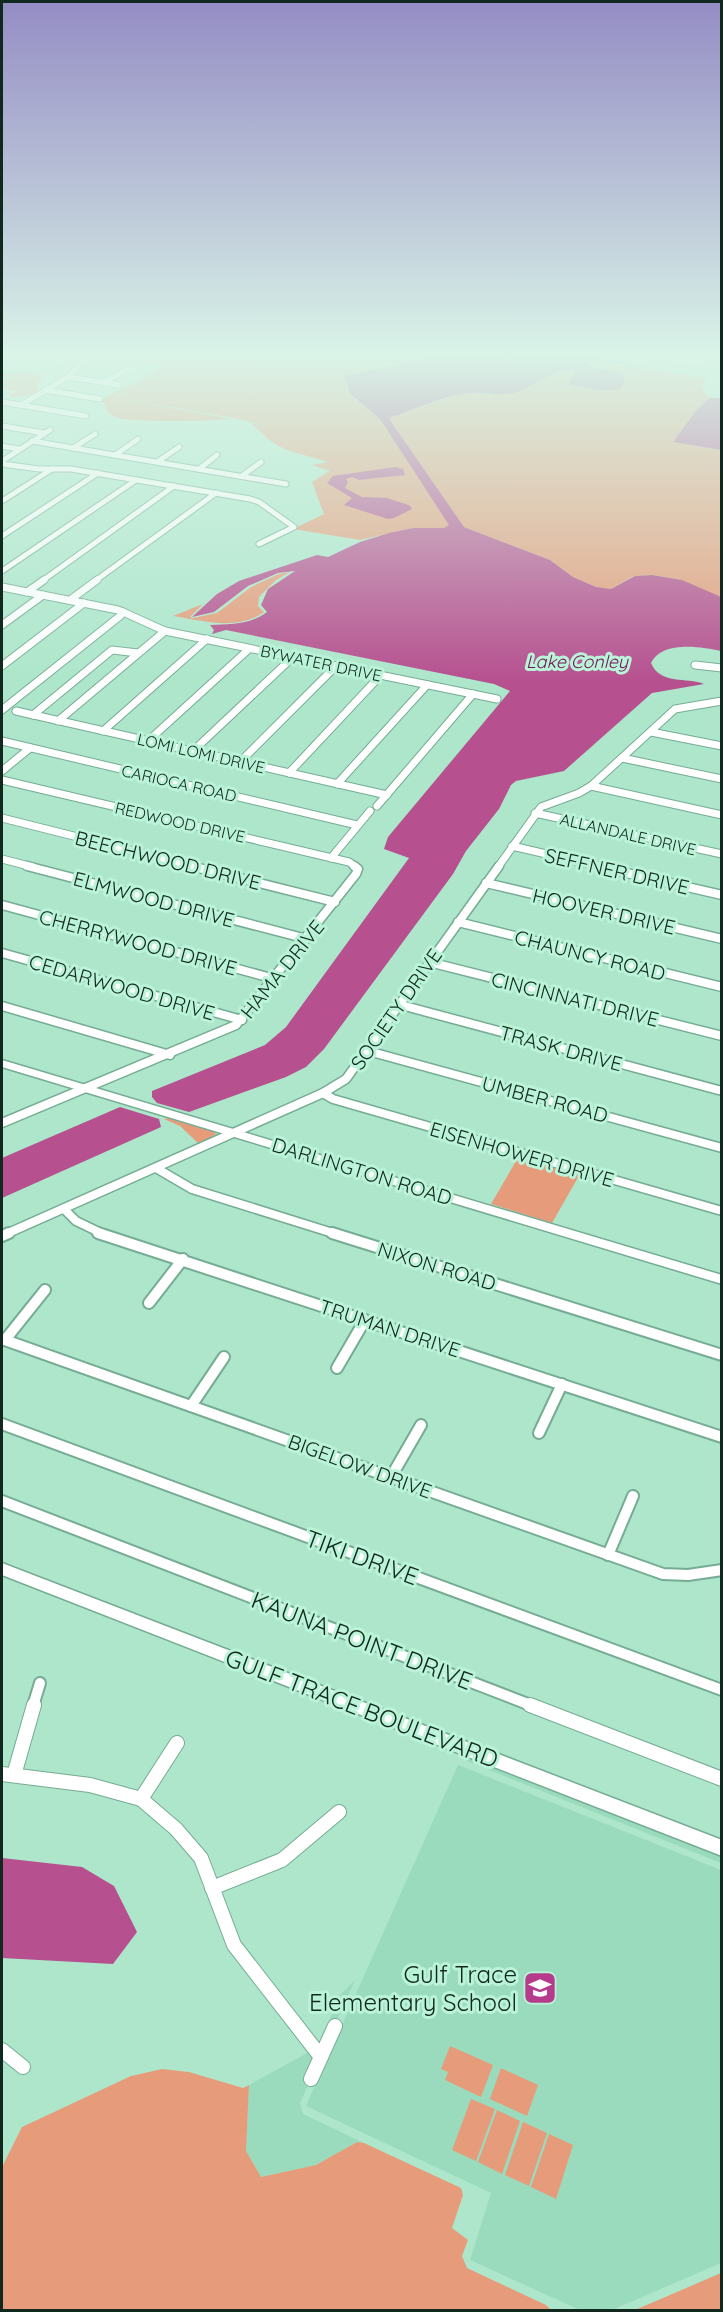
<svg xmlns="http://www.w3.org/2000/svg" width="723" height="2312" font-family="Quicksand,sans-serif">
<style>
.built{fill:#9adbbe}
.green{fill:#e69c7b}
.water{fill:#b6508f}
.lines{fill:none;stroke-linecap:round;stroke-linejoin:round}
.minor-far4-casing{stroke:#75ac93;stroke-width:7}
.minor-far3-casing{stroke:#75ac93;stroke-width:9}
.minor-far2-casing{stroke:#75ac93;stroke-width:11}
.minor-far1-casing{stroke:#75ac93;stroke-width:14}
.minor-casing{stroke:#75ac93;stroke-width:16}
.tertiary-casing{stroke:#75ac93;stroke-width:3}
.secondary-casing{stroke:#75ac93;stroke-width:2}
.minor-far4{stroke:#fff;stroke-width:5}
.minor-far3{stroke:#fff;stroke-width:7}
.minor-far2{stroke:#fff;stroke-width:8}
.minor-far1{stroke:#fff;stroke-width:10}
.minor{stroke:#fff;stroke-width:14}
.tertiary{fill:#fff;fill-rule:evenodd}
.secondary{fill:#fff;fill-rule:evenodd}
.labels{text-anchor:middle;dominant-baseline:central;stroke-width:6;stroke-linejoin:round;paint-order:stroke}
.far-street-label{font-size:16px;fill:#11281e;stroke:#baf3d8}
.far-water-label{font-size:18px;font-style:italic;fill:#711053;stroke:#baf3d8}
.street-label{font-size:20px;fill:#11281e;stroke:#baf3d8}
.near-street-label{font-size:24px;fill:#11281e;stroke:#baf3d8}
.near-poi-label{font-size:24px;fill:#11281e;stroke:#baf3d8;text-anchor:end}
</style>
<rect width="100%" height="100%" fill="#ade6cb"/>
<!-- built -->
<g class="built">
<path d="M20 358H55L65 368 29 373 2 374 7 378 2 381V363L8 362 2 361Z"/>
<path d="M464 1755 721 1855V1863L462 1759Z"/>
<path d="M458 1765 721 1870V2263L612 2310H580L470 2260 491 2193 306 2106Z"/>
<path d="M355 1980 300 2103 303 2114 364 2143 357 2142 316 2165 261 2177 246 2151 249 2085 318 2047 340 1995Z"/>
</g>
<!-- green -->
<g class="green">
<path d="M95 358H429L345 376 350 395 380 419 450 525 444 528H413L360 540 293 529 324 514 312 482 330 471 312 465 328 462C308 455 285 453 268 439 262 434 257 428 250 423L266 426 229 417 115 398 159 369 157 364Z"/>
<path d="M592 361 707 378 701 387 709 398 695 412 673 442 721 450V599L682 580 652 575 634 576 611 589 596 587 573 577 550 560 464 527 390 420 391 417 459 394 472 392 492 395 571 369 577 370 569 385 600 390 607 368 586 365Z"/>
<path d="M29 373 43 376 36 386 39 394 13 397 9 396 17 391 2 389V381L7 379 2 374Z"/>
<path d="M146 376 114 398 232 419C217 421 126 423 115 417 108 414 104 406 102 399Z"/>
<path d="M290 572 276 580 259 597 258 606 264 612C238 631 203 621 173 616L203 604 190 617 193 618 217 613 251 587 279 574Z"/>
<path d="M169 1118 212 1130 216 1134 199 1144 180 1126 164 1119Z"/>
<path d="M519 1156 580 1174 552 1223 491 1204Z"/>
<path d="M450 2046 493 2065 481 2097 445 2080 448 2072 441 2069Z"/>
<path d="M501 2068 538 2085 527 2116 490 2099Z"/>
<path d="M162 2069 189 2072 243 2088 249 2085 246 2151 261 2177 316 2165 357 2142 364 2143 461 2188 463 2195 452 2228 468 2240 462 2256 467 2268 546 2305 551 2310H2V2167L22 2127 131 2076Z"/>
<path d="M471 2099 495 2109 476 2161 452 2150Z"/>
<path d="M497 2110 520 2121 502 2174 478 2162Z"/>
<path d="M523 2122 547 2133 529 2186 505 2175Z"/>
<path d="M549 2134 573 2145 556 2199 531 2187Z"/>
<path d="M721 2273V2310H635Z"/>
</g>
<!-- water -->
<g class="water">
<path d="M429 358H600L655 367 592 361 587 365 623 374 624 383 619 390H600L568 385 577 370C557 366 535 386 517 392 498 398 480 390 462 394 438 398 414 410 391 417L390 420 464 527 550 560 573 577 596 587 611 589 635 576 652 575 682 580 719 596 722 599 721 651C701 647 663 640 651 663 660 685 687 677 704 684L652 693 564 771 516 781 511 785 499 809 466 851 453 874 324 1049 306 1067 286 1077 189 1112 157 1103 152 1097V1091L265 1045 286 1027 409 858 384 849 388 837 510 691 494 684 226 630 212 634 214 630 210 625C230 624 250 625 267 612L261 605 268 589 295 571 278 573 248 586 214 612 192 617 217 594 239 581 317 555 328 557 360 542 389 533 413 528H444L449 525 380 419 350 394 345 376Z"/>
<path d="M709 398H721V450L673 442 695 412Z"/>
<path d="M395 467 403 469 405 475 359 480 352 477 346 479 348 482 345 488 362 497 387 498 409 505 412 509 394 518 388 519 344 505 352 498 327 483 333 476Z"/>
<path d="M120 1107 159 1119 161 1127 2 1198V1158Z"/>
<path d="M2 1858 82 1867 114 1886 137 1932 113 1964 2 1958Z"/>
</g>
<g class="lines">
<defs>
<g id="minor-far4">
<path d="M662 358 701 363 710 358"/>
<path d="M68 377 119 385"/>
<path d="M105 382 131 367"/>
<path d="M45 390 100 399"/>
<path d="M2 402 86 416"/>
<path d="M21 405 68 377 86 358"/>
<path d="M2 426 44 433"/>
<path d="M32 441 286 484"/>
<path d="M2 446 19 449"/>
<path d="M73 448 95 434"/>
<path d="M115 455 138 439"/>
<path d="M2 461 50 430"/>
<path d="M157 462 179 447"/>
<path d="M2 464 39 469H71L250 499 259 502 294 527 259 544"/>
<path d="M199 469 217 455"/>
<path d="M242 476 261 462"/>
<path d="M2 501 52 469"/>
<path d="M2 536 98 473"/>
<path d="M2 571 136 480"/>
<path d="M42 581 174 486"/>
<path d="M95 581 216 493"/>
</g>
<g id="minor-far3">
<path d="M2 587 118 610 123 612 120 616"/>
<path d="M27 592 44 580"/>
<path d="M70 600 97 580"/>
<path d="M123 612 165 631 497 699"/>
<path d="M2 625 43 595"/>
<path d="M695 665 722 668"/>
<path d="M2 666 84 603"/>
<path d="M2 710 120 616"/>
<path d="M16 711 387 795"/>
<path d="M33 715 112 650 138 653"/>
<path d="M58 721 165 631"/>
<path d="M103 731 207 639"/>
<path d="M651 732 722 746"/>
<path d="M2 741 357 825"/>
<path d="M148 741 249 649"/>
<path d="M193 751 293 657"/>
<path d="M622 758 722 779"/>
<path d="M240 762 336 666"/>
<path d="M2 771 30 748"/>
<path d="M289 773 380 676"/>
<path d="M2 780 349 862 356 867"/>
<path d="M337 784 427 685"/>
<path d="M591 786 722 815"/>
<path d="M377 806 473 694"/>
<path d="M535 813 722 854"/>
<path d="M2 818 197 867"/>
<path d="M512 846 602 867"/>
<path d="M331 858 370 811"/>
<path d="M2 859 33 867"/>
<path d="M498 867 541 807 579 793 591 786 675 709 722 701"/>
</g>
<g id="minor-far2">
<path d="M27 866 307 939"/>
<path d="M191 866 335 902"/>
<path d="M596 866 722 895"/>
<path d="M486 883 722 939"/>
<path d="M2 905 275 979"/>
<path d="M458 922 722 987"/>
<path d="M2 953 242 1020"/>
<path d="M429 962 722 1036"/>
<path d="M401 1005 722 1091"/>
<path d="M2 1006 170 1055"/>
<path d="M368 1051 722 1148"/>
<path d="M323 1093 333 1099 722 1211"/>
<path d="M2 1123 236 1025 356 874 358 869 354 866"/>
<path d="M156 1168 192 1189 336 1234"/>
<path d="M64 1209 76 1221 103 1234"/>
<path d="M6 1234 323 1093 346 1079 499 866"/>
</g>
<g id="minor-far1">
<path d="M98 1233 722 1437"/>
<path d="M332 1233 722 1355"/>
<path d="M2 1236 9 1233"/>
<path d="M149 1303 183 1259"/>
<path d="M2 1339 663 1574 688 1575 722 1570"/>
<path d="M5 1340 45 1290"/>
<path d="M337 1368 365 1320"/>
<path d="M191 1406 224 1357"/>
<path d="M2 1424 722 1690"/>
<path d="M539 1433 562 1384"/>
<path d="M391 1477 421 1425"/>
<path d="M2 1501 533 1706"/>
<path d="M608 1555 633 1496"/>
<path d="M33 1706 40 1683"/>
</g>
<g id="minor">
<path d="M530 1705 722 1779"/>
<path d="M2 1774 90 1785 141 1799 176 1829 201 1858 234 1945 321 2057"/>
<path d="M14 1775 34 1705"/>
<path d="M141 1799 177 1743"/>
<path d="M212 1888 282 1860 339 1812"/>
<path d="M2 2050 23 2067"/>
<path d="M311 2079 335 2026"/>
</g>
<g id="tertiary">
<path d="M2 1060 722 1275V1284L2 1067Z"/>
<path d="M2 1563 722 1840V1856L2 1575Z"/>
</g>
<path id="secondary" d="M2 358H18L2 362Z"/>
</defs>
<!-- minor-far4 casing -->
<use href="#minor-far4" class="minor-far4-casing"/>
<!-- minor-far3 casing -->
<use href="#minor-far3" class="minor-far3-casing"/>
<!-- minor-far2 casing -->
<use href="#minor-far2" class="minor-far2-casing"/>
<!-- minor-far1 casing -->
<use href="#minor-far1" class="minor-far1-casing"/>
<!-- minor casing -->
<use href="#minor" class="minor-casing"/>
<!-- tertiary casing -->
<use href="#tertiary" class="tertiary-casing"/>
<!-- secondary casing -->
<use href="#secondary" class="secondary-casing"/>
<!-- minor-far4 -->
<use href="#minor-far4" class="minor-far4"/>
<!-- minor-far3 -->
<use href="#minor-far3" class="minor-far3"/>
<!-- minor-far2 -->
<use href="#minor-far2" class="minor-far2"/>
<!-- minor-far1 -->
<use href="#minor-far1" class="minor-far1"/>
<!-- minor -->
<use href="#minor" class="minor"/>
<!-- tertiary -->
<use href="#tertiary" class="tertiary"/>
<!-- secondary -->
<use href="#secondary" class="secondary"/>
</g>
<!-- sky -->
<linearGradient id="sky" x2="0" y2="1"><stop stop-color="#948cc4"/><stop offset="0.52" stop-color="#daf4e8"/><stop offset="1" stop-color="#daf4e8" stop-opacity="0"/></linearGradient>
<rect width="723" height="682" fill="url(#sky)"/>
<!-- icons -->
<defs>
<symbol id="school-square" viewBox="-11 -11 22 22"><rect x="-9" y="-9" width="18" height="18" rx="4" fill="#b73b8c" stroke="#baf3d8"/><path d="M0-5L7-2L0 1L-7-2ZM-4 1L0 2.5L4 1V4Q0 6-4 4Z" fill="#fff"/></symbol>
</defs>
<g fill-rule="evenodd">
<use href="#school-square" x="521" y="1969" width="38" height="38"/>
</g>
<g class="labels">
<!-- far-street labels -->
<g class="far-street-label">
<text transform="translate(321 663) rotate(12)">BYWATER DRIVE</text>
<text transform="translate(201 753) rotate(13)">LOMI LOMI DRIVE</text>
<text transform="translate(179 783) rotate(13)">CARIOCA ROAD</text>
<text transform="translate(180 822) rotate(13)">REDWOOD DRIVE</text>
<text transform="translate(628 834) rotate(13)">ALLANDALE DRIVE</text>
</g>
<!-- far-water labels -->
<g class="far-water-label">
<text x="577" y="661">Lake Conley</text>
</g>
<!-- street labels -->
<g class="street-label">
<text transform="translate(168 860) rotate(14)">BEECHWOOD DRIVE</text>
<text transform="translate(617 871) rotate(13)">SEFFNER DRIVE</text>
<text transform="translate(154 899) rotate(15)">ELMWOOD DRIVE</text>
<text transform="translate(604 911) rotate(13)">HOOVER DRIVE</text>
<text transform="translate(138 942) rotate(15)">CHERRYWOOD DRIVE</text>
<text transform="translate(590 955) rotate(14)">CHAUNCY ROAD</text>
<text transform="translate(282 969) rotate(-51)">HAMA DRIVE</text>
<text transform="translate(122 987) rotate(16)">CEDARWOOD DRIVE</text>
<text transform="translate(575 999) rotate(14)">CINCINNATI DRIVE</text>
<text transform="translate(396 1009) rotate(-55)">SOCIETY DRIVE</text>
<text transform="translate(561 1048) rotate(15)">TRASK DRIVE</text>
<text transform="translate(545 1099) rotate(15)">UMBER ROAD</text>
<text transform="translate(522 1154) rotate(16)">EISENHOWER DRIVE</text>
<text transform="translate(362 1171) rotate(17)">DARLINGTON ROAD</text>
<text transform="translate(437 1266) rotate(17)">NIXON ROAD</text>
<text transform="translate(390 1328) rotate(18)">TRUMAN DRIVE</text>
<text transform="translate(360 1466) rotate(20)">BIGELOW DRIVE</text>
</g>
<!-- near-street labels -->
<g class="near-street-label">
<text transform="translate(362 1557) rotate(20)">TIKI DRIVE</text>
<text transform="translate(362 1640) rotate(21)">KAUNA POINT DRIVE</text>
<text transform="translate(362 1708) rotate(21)">GULF TRACE BOULEVARD</text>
</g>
<!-- near-poi labels -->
<g class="near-poi-label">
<text x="517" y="1974">Gulf Trace<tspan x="517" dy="28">Elementary School</tspan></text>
</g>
</g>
<!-- border -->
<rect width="723" height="2312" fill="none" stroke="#11281e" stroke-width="6"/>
</svg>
